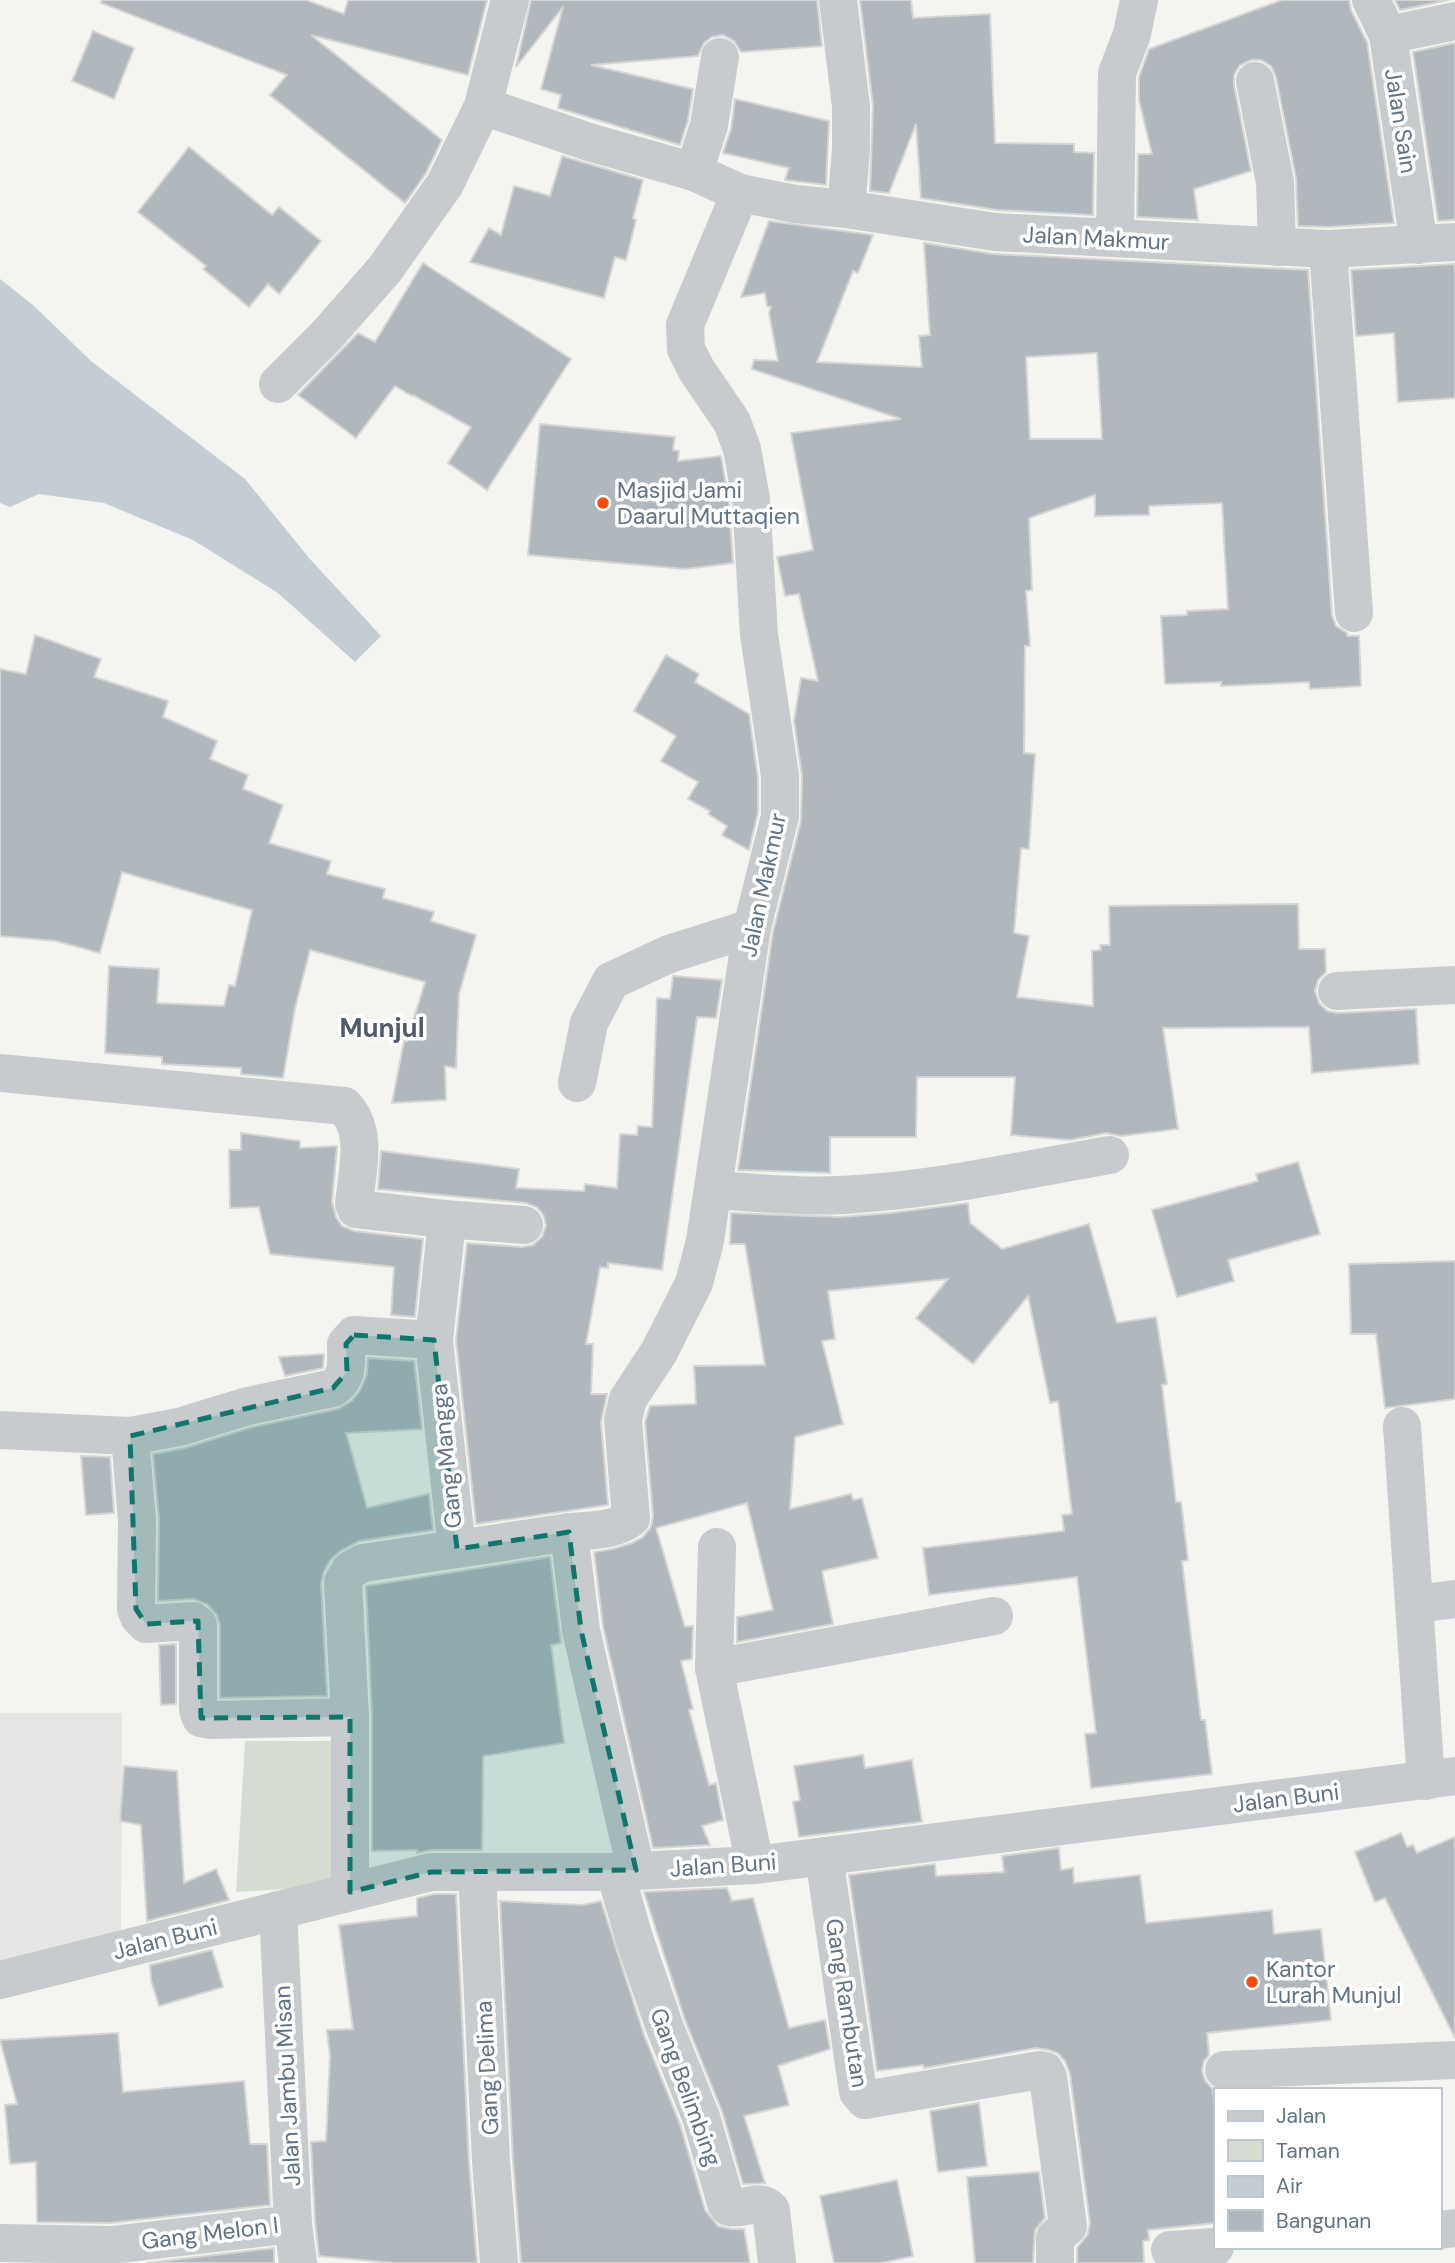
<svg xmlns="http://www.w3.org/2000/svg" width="1455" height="2263" font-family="'DM Sans',sans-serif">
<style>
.built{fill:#e5e6e3}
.green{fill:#d4ddd0}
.water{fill:#c3cdd3}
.building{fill:#b1b8bd;stroke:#d5d6d3;stroke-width:2;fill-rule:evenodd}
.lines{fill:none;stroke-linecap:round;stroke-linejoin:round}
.minor{stroke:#c8cbce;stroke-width:38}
.marked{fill:#0f766e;fill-opacity:0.2;stroke:#0f766e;stroke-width:5;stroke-dasharray:14 9;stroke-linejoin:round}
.poi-dot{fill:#f54c0f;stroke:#fff;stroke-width:2.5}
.labels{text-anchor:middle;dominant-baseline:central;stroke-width:7;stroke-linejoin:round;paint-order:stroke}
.street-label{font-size:23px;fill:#607384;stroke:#fff}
.poi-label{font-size:23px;fill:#607384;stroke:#fff;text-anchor:start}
.quarter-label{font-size:26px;font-weight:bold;fill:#4f5c68;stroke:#fff}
</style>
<rect width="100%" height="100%" fill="#f4f5f0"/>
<!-- built -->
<path class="built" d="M0 1713H122L121 1942 0 1967Z"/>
<!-- green -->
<path class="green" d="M245 1741H332L335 1886 236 1892Z"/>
<!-- water -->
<path class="water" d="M0 279 33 305 91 361 245 479 309 558 381 636 355 662 278 593 193 540 104 503 39 494 10 507 0 503Z"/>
<!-- building -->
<g class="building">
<path d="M102 0H306L344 14 348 0H487L468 75 311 35 442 140 426 173 405 203 270 95 287 75 101 3Z"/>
<path d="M531 0H817L822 46 741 52 734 41 723 35 712 37 704 43 698 56 591 65 693 89 688 120 680 145 558 108 561 95 541 89 563 7 516 67Z"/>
<path d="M860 0H911L913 18 990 14 995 143 1074 144V152L1094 153 1093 215 997 210 921 198 916 124 889 193 870 191 873 106Z"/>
<path d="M1282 0H1349L1351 10 1367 42 1394 223 1328 227 1298 226 1296 178 1276 77 1271 66 1261 60H1251L1240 65 1234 75V85L1251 171 1194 189 1198 220 1137 217 1138 154H1152L1139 100V77L1149 49Z"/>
<path d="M1395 0H1449L1400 10Z"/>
<path d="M93 31 134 48 114 99 72 81Z"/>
<path d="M1455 43V220L1438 221 1413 52Z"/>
<path d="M735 99 829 121 826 185 785 180 789 168 723 153 731 129Z"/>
<path d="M189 147 272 215 279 207 321 241 279 294 268 284 249 307 203 269 206 266 138 212Z"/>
<path d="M562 156 643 180 633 218 636 220 626 260 615 257 604 298 470 262 489 228 501 235 514 186 550 196Z"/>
<path d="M769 221 873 235 858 273 853 271 817 362 922 367 919 336 930 335 924 243 994 254 1308 270 1332 615 1336 626 1347 633V636H1359L1361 686 1310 689 1309 682 1221 686V682L1165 684 1161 616 1187 615V611L1228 609 1222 503 1149 506V515L1095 516V495L1029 518 1032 590 1026 591 1030 646H1025L1024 753 1035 754 1029 849 1021 848 1014 933 1029 936 1017 997 1093 1006 1092 951 1101 950 1100 945H1110L1109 906 1298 904 1299 949H1325L1326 972 1318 980 1315 991 1319 1003 1327 1011 1338 1013 1416 1009 1419 1064 1312 1073 1309 1027 1163 1028 1178 1129 1121 1136 1106 1133 1070 1140 1011 1135 1015 1077H917L916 1137H830V1173L738 1170 773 932 801 821 802 776 794 721 801 678 818 681 799 594 785 596 777 557 813 550 791 433 901 419 752 369 754 360 778 361 769 313 771 307 767 306 765 293 741 297ZM1097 353 1102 439H1030L1026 357Z"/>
<path d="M423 263 571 359 487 490 448 463 471 427 413 395 412 396 395 386 356 438 298 395 358 333 375 342Z"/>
<path d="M1455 264V398L1398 402 1394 333 1356 336 1351 270Z"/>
<path d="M540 424 675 437 673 450 679 451 678 461 721 456 729 502 733 563 685 569 528 555Z"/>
<path d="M35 635 101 659 94 677 168 701 163 717 217 741 210 759 248 775 243 789 283 805 269 843 331 861 327 874 385 889 383 898 434 912 431 921 476 935 459 994 456 1068 445 1066 446 1100 392 1103 404 1041H407L425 982 310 950 295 1008 283 1078 241 1074V1068L162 1064V1057L105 1053 109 966 159 969 157 1003 224 1006 229 985 235 986 252 910 122 872 100 953 56 941 0 936V669L26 674Z"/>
<path d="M666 655 699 674 695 682 749 714 758 778V813L749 850 722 835 727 826 708 814 710 811 688 799 698 782 661 761 676 736 634 711Z"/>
<path d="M673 976 722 980 716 1018 697 1017 662 1270 608 1263V1268L600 1267 586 1344H593L591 1394H607L601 1422 608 1505 476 1524 456 1340 467 1243 522 1247 533 1245 542 1237 546 1226 544 1216 537 1207 526 1203 378 1189 381 1151 519 1169 516 1188 584 1191 585 1184 617 1188 620 1134 637 1135 638 1126 652 1127 657 998 670 999Z"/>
<path d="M241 1133 300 1141V1148L337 1146 332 1202 336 1217 342 1226 354 1231 423 1239 415 1317 391 1315 394 1267 270 1254 259 1207 230 1208 229 1150H241Z"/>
<path d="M1298 1162 1320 1234 1228 1260 1234 1281 1177 1297 1152 1210 1258 1181 1256 1174Z"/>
<path d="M968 1203 970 1223 1002 1249 1089 1224 1117 1323 1156 1317 1167 1384 1162 1385 1176 1502H1181L1188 1560 1182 1561 1201 1720H1205L1212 1774 1091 1788 1085 1734 1096 1733 1077 1577 929 1595 923 1548 1064 1531 1062 1515 1072 1514 1058 1401 1050 1403 1028 1296 973 1364 916 1318 948 1279 828 1291 835 1339 822 1341 843 1424 795 1437 790 1509 851 1494 853 1500 862 1498 878 1558 822 1571 833 1624 737 1642V1617L773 1610 747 1503 656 1528 685 1627 693 1626 692 1659 681 1661 693 1709 689 1710 709 1785 716 1783 723 1820 702 1826 710 1845 653 1848 603 1626 594 1552 613 1549 632 1543 643 1537 651 1527 653 1516 645 1422 650 1406 696 1404 694 1366 765 1365 745 1244H730L731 1213 840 1217 891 1213Z"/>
<path d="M1455 1261V1399L1385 1408 1376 1334H1351L1349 1264Z"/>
<path d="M324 1354 323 1368 285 1376 279 1357Z"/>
<path d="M368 1358 414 1361 422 1429 346 1433 367 1508 429 1494 433 1530 359 1541 340 1551 331 1559 324 1571 321 1583 327 1696 220 1698V1625L217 1615 207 1604 193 1599 158 1601 159 1519 153 1454 185 1448 253 1427 338 1409 352 1401 361 1389 367 1374Z"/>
<path d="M81 1456 110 1457 114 1513 86 1515Z"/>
<path d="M550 1557 561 1643 551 1645 564 1743 483 1756 482 1850H431L417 1853V1850L372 1851V1716L366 1586Z"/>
<path d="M176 1644V1704L161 1705 159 1645Z"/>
<path d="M863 1755 865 1768 912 1760 922 1822 799 1837 793 1802 800 1800 794 1766Z"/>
<path d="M124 1766 177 1771 184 1883 216 1869 229 1900 147 1921 141 1825 120 1821Z"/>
<path d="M1401 1833 1407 1847 1413 1845 1417 1853 1455 1837V2038L1385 1898 1375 1902 1355 1852Z"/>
<path d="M1059 1848 1061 1870 1073 1868 1074 1883 1140 1875 1146 1923 1272 1910 1274 1934 1321 1929 1331 2020 1207 2033 1209 2055 1204 2061 1202 2070 1205 2081 1212 2088 1215 2104V2223L1148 2230 1149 2240 1143 2241 1144 2263H1077V2248L1088 2234 1090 2223 1070 2074 1065 2061 1058 2053 1049 2050 1036 2048 924 2068 923 2065 877 2071 849 1875 935 1864 936 1876 1004 1872 1002 1856Z"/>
<path d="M727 1888 732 1901 753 1898 789 2028 825 2020 830 2049 778 2066 789 2105 744 2116 765 2183 743 2184 722 2111 685 2020 644 1892Z"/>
<path d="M434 1894H456L469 2162 477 2263H393L319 2256 315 2222 311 2142 326 2141 330 2056 327 2030 353 2029 339 1925 417 1916V1898Z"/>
<path d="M500 1901 583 1905 601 1901 644 2035 680 2124 705 2210 718 2226 731 2229H744L750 2263H521L513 2160Z"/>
<path d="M212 1950 223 1987 159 2006 151 1980 150 1965Z"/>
<path d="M118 2033 123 2092 244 2081 250 2144H267L270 2205 110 2223 37 2222 36 2162 10 2164 5 2105 17 2104 0 2040Z"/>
<path d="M979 2103 987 2166 938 2172 930 2111Z"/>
<path d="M1039 2172 1045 2218 1035 2230 1033 2263H975L967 2177Z"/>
<path d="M897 2180 913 2256 882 2263H834L820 2196Z"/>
<path d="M274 2248V2263H146Z"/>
</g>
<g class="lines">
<!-- minor -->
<g class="minor">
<path d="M838 0 851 106V150L846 209"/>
<path d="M1371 0 1388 35 1419 245"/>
<path d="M1388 35 1455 21"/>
<path d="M1255 81 1275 182 1277 247"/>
<path d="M483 106 589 142 694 172 740 193 795 204 846 209 995 232 1328 249 1455 242"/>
<path d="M694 172 709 125 720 57"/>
<path d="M1115 238 1117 73 1132 34 1139 0"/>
<path d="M1328 249 1354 613"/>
<path d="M278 384 327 335 385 269 445 184 483 106 510 0"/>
<path d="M1337 991 1455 985"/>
<path d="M0 1073 344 1106C369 1131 357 1171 354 1204L356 1209 444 1219 447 1222 434 1340"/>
<path d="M577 1083 589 1023 611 981 669 954 752 928"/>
<path d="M713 1190C761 1193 809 1198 857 1194 942 1189 1026 1169 1110 1155"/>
<path d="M444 1219 524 1225"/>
<path d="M1402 1426 1426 1781"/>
<path d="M0 1430 130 1436 179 1427 248 1406 333 1388C349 1377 346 1363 346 1344L354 1335 434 1340 457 1549C492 1544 528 1538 564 1533 588 1529 611 1533 631 1518L623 1420 628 1399 659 1352 694 1283 705 1241 752 928 780 816V776L759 634 751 499 742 449 732 422 696 369 686 349 685 325 740 193"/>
<path d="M130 1436 137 1521 136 1609 139 1617 146 1624 193 1621 198 1625V1710L201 1718 211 1720 350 1717"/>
<path d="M569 1532 581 1630 636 1870"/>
<path d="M717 1547 714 1668 755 1865"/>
<path d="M1415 1604 1455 1599"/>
<path d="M714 1668 994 1616"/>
<path d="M824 1856 858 2092 865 2100 1040 2070 1045 2071 1048 2077 1068 2226 1055 2238V2263"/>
<path d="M477 1872 491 2161 499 2263"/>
<path d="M615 1872 635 1941 665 2028 701 2117 726 2203 729 2207C743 2211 760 2197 771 2210L777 2263"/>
<path d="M350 1892V1717L343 1582 350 1570 363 1563 457 1549"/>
<path d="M278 1910 293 2224 298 2263"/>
<path d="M0 1980 431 1872H615L755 1865 1455 1776"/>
<path d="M1224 2070 1455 2060"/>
<path d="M1439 2230 1455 2228"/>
<path d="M0 2243 111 2245 293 2224"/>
<path d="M1170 2250 1215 2247"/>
</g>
</g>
<!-- marked area -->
<path class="marked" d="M354 1335 434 1340 457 1549 569 1532 581 1630 636 1870 431 1872 350 1892V1717L201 1718 198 1621 146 1624 136 1609 130 1436 333 1388 347 1372 346 1344Z"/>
<!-- markers -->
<g class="poi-dot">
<circle cx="603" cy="503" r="7"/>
<circle cx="1252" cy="1982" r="7"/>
</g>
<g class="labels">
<!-- street labels -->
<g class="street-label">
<text transform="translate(1401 121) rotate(81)">Jalan Sain</text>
<text transform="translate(1096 238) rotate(3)">Jalan Makmur</text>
<text transform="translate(763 885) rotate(-78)">Jalan Makmur</text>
<text transform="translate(446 1456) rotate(-96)">Gang Mangga</text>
<text transform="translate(1286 1798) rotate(-7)">Jalan Buni</text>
<text transform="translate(723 1865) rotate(-4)">Jalan Buni</text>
<text transform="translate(165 1939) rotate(-14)">Jalan Buni</text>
<text transform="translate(847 2003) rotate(81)">Gang Rambutan</text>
<text transform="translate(487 2068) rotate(-93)">Gang Delima</text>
<text transform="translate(287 2086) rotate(-93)">Jalan Jambu Misan</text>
<text transform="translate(686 2087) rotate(70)">Gang Belimbing</text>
<text transform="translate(210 2233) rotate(-7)">Gang Melon I</text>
</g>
<!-- poi labels -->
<g class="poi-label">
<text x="617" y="490">Masjid Jami<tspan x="617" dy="26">Daarul Muttaqien</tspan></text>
<text x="1266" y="1969">Kantor<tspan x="1266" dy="26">Lurah Munjul</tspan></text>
</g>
<!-- quarter labels -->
<g class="quarter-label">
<text x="382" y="1028">Munjul</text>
</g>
</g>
<!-- legend -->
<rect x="1214" y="2088" width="228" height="161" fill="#ffffff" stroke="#bfc7ce" stroke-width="2"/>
<rect x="1228" y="2111" width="35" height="10" fill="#c8cbce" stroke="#bfc7ce" stroke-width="2"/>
<text x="1276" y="2123" font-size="21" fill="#607384">Jalan</text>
<rect x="1228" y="2140" width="35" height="21" fill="#d4ddd0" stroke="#bfc7ce" stroke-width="2"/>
<text x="1276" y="2158" font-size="21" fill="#607384">Taman</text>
<rect x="1228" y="2176" width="35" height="21" fill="#c3cdd3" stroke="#bfc7ce" stroke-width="2"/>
<text x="1276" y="2193" font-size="21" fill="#607384">Air</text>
<rect x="1228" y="2210" width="35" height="21" fill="#b1b8bd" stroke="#bfc7ce" stroke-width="2"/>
<text x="1276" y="2228" font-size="21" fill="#607384">Bangunan</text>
</svg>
